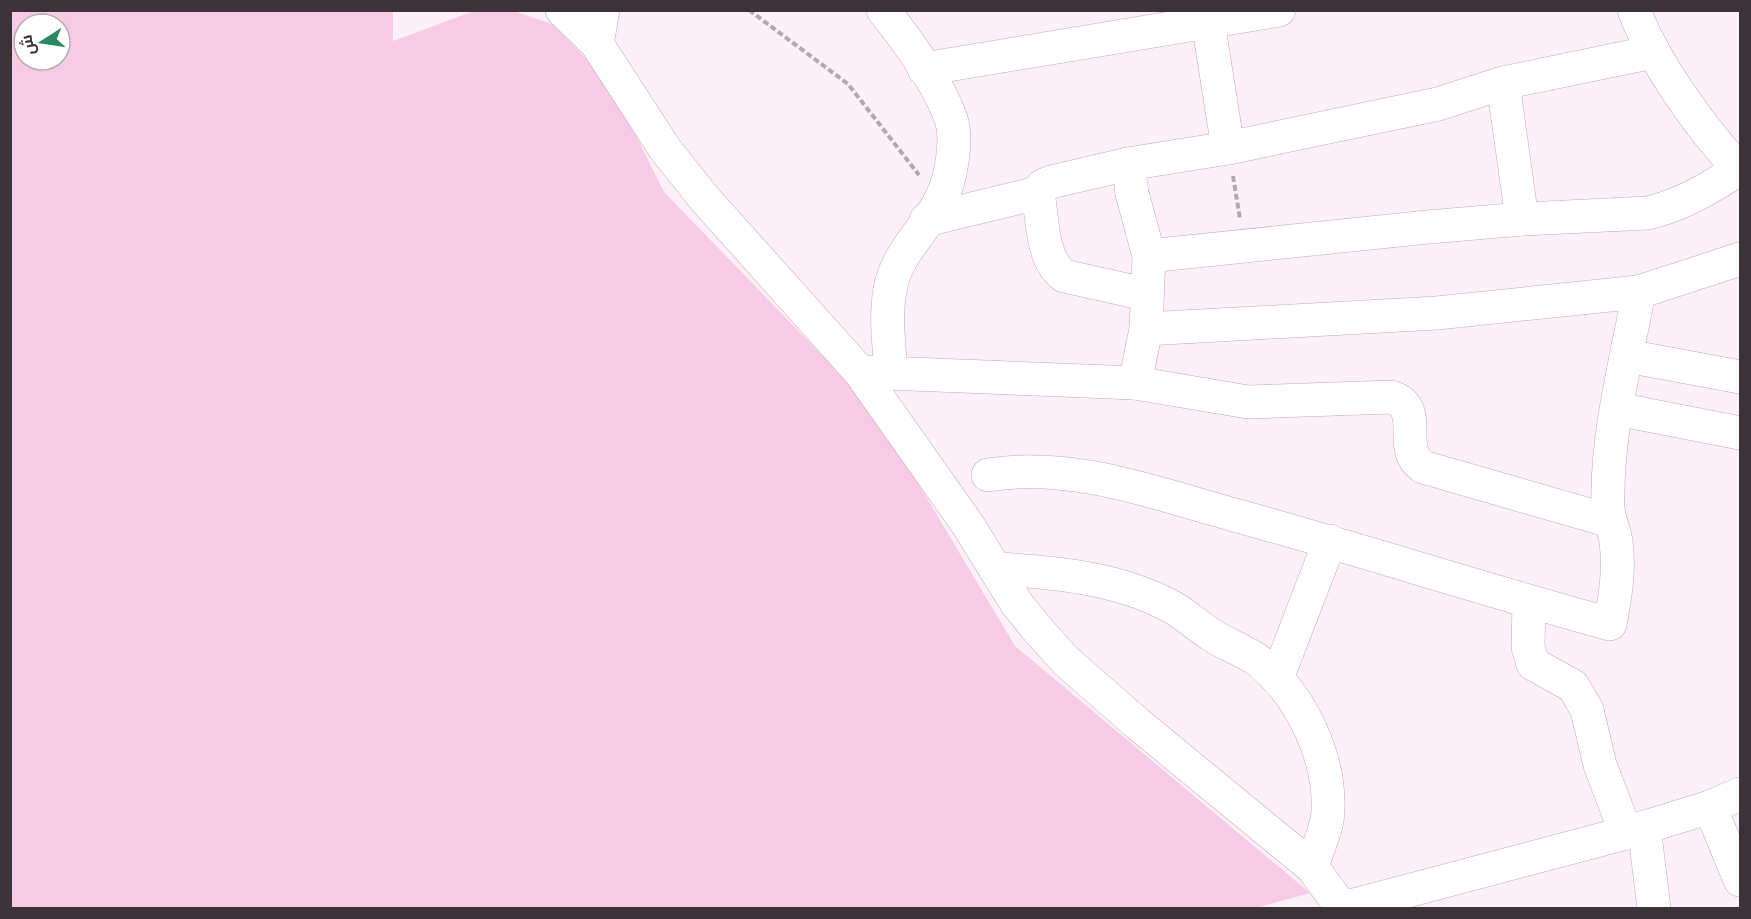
<svg xmlns="http://www.w3.org/2000/svg" width="1751" height="919" font-family="'Noto Sans',Cairo,sans-serif">
<style>
.green{fill:#f7cae5;fill-rule:evenodd}
.lines{fill:none;stroke-linecap:round;stroke-linejoin:round}
.minor-casing{stroke:#bfa9b6;stroke-width:34}
.path{stroke:#b4a8af;stroke-width:4;stroke-dasharray:6 3;stroke-linecap:butt}
.minor{stroke:#fff;stroke-width:33}
</style>
<rect width="100%" height="100%" fill="#fef0f8"/>
<!-- green -->
<path class="green" d="M10 11H393V41L474 11H514L552 24 610 83 664 192 873 408 1015 646 1310 893 1256 908H11ZM24 24H60V60H24Z"/>
<g class="lines">
<defs>
<g id="minor">
<path d="M562 10 597 44 665 149 704 198 860 372 968 525 1017 604 1039 631 1066 661 1138 724 1312 867 1342 908"/>
<path d="M883 10C907 40 938 82 951 119 958 139 951 180 941 199 927 228 901 249 892 281 884 310 889 343 891 373"/>
<path d="M1634 10C1654 63 1702 130 1740 170"/>
<path d="M1208 22 1228 148"/>
<path d="M597 44 603 10"/>
<path d="M924 69 1279 10"/>
<path d="M1503 83 1522 219"/>
<path d="M1128 164 1051 182 1042 186 1038 193C1043 220 1041 259 1064 276L1145 294"/>
<path d="M926 220 1038 193"/>
<path d="M1149 256 1428 227 1522 219 1648 213C1682 205 1710 188 1739 169"/>
<path d="M1146 329 1437 313 1639 292"/>
<path d="M1627 356 1740 377"/>
<path d="M860 372 1135 383 1146 329 1149 256 1132 193 1128 164 1228 148 1438 104 1503 83 1653 52"/>
<path d="M1135 383 1248 402 1391 397C1427 408 1395 448 1423 467L1610 521"/>
<path d="M1617 409 1740 433"/>
<path d="M988 475C1073 461 1157 494 1238 516 1362 550 1485 590 1610 624 1615 598 1620 569 1616 542 1615 530 1608 519 1608 506 1606 435 1626 362 1639 292L1740 259"/>
<path d="M995 569C1054 572 1119 578 1172 607 1186 615 1199 627 1213 636 1227 645 1246 651 1260 662 1301 696 1330 756 1328 810 1328 828 1317 849 1312 867"/>
<path d="M1529 602 1528 647 1533 664 1573 686 1587 710 1600 765 1626 833"/>
<path d="M1277 678 1330 541"/>
<path d="M1710 807 1740 880"/>
<path d="M1644 827 1654 908"/>
<path d="M1343 908 1626 833 1710 807 1740 794"/>
</g>
</defs>
<!-- minor casing -->
<use href="#minor" class="minor-casing"/>
<!-- path -->
<g class="path">
<path d="M749 10 848 84 919 175"/>
<path d="M1233 176 1240 219"/>
</g>
<!-- minor -->
<use href="#minor" class="minor"/>
</g>
<!-- border -->
<rect width="1751" height="919" fill="none" stroke="#3b3338" stroke-width="24"/>
<!-- north arrow -->
<g transform="translate(42 42) rotate(258)"><circle r="28" fill="#ffffff" stroke="#b1adaf" stroke-width="1.5"/>
<path d="M0-4.5L10 22L0 15L-10 22Z" fill="#288962"/>
<text y="-9" font-size="16" font-weight="bold" text-anchor="middle" fill="#3b3338">ش</text>
</g>
</svg>
